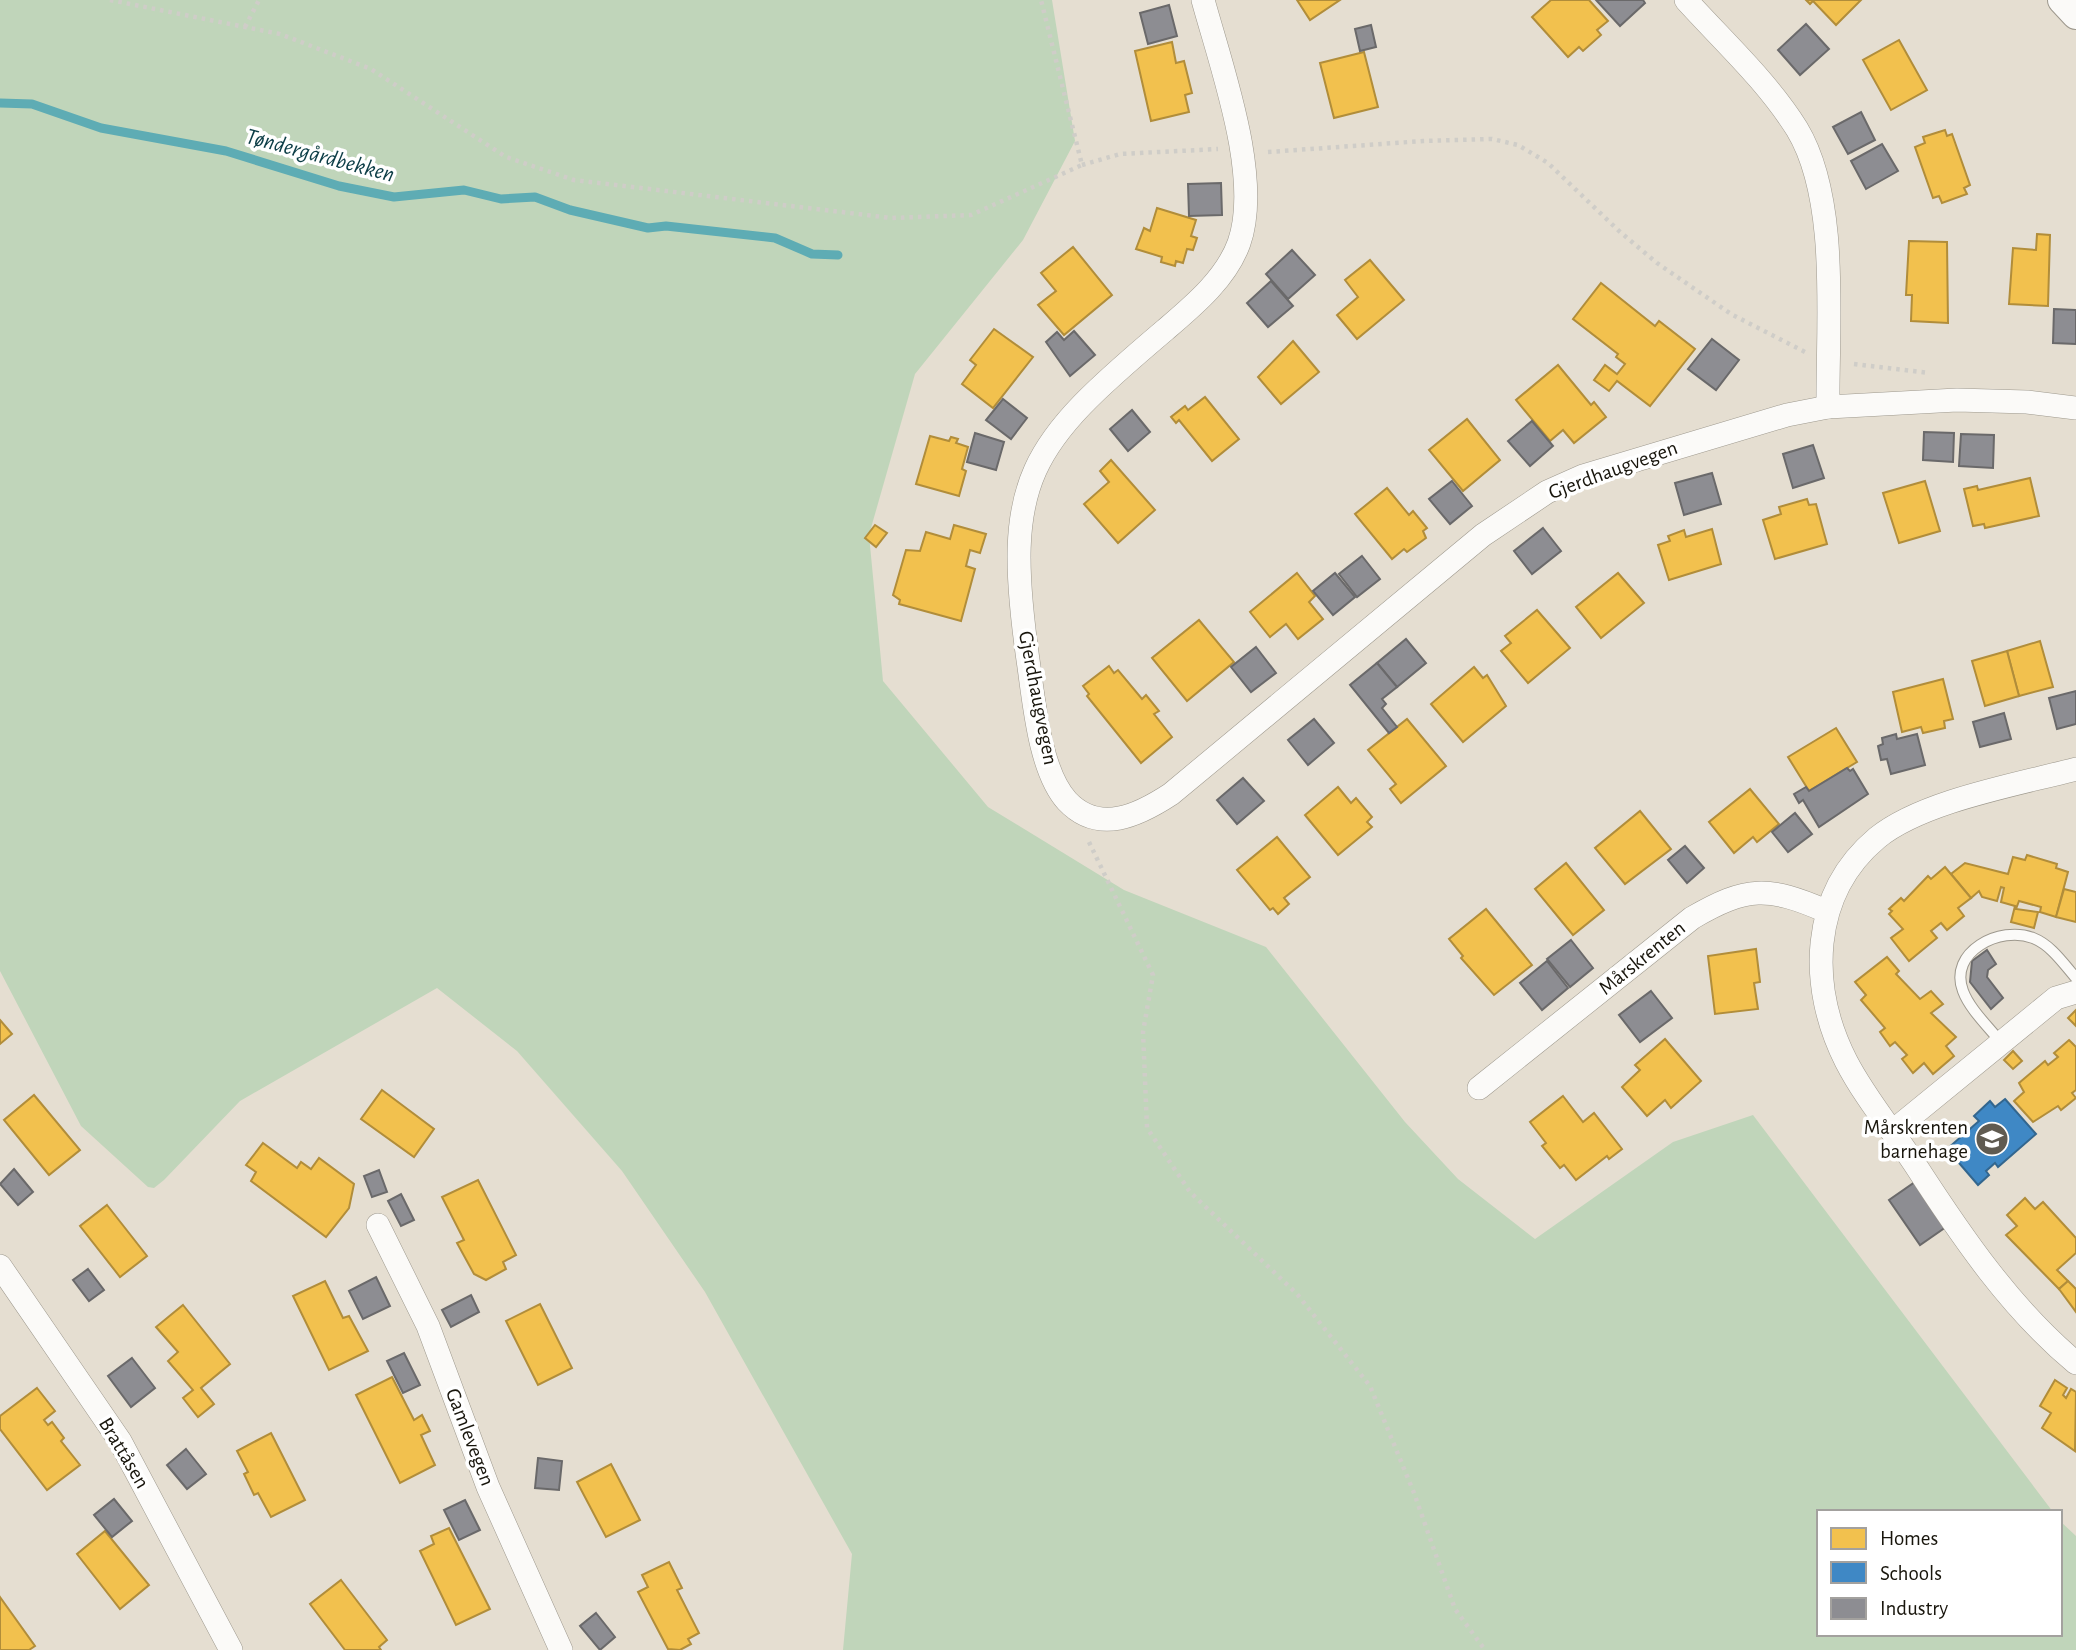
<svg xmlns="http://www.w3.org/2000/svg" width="2076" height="1650" font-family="'Alegreya Sans',sans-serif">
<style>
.green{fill:#c0d5ba}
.homes{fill:#f2c14e;stroke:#b18d3a;stroke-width:2}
.schools{fill:#3f88c5;stroke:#33668e;stroke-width:2}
.industry{fill:#8d8d92;stroke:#6a696a;stroke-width:2}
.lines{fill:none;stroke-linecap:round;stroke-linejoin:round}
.stream{stroke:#5eacb4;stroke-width:9}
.service-casing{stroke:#9d988d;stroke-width:12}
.minor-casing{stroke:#9d988d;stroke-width:24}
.tertiary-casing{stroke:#9d988d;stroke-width:30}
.path{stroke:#cfcdc8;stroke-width:4.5;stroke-dasharray:3.5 5;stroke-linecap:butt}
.service{stroke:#fbfaf8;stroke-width:10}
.minor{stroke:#fbfaf8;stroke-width:23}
.tertiary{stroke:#fbfaf8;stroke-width:28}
.labels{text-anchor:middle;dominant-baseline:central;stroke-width:7;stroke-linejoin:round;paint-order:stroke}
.street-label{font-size:21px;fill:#18150c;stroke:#fff}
.poi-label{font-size:21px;fill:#18150c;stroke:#fff;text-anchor:end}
.water-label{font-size:23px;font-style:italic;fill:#0c3d46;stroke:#fff}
</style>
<rect width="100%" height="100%" fill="#e5ded1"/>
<!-- green -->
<path class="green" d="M0 0H1052L1075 141 1023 240 915 374 869 535 883 681 988 807 1124 890 1266 947 1405 1122 1458 1179 1535 1239 1673 1142 1753 1115 2053 1512H1819V1634H2060V1521L2076 1536V1650H843L852 1554 705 1292 622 1171 517 1051 437 988 240 1101 164 1180 154 1188 148 1187 81 1126 0 971Z"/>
<!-- homes -->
<g class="homes">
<path d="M1297 0H1340L1310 20Z"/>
<path d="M1551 0H1589L1608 21 1597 30 1601 35 1583 51 1579 47 1568 57 1532 17Z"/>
<path d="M1806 0H1861L1836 25 1813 1 1810 4Z"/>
<path d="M1899 40 1927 90 1891 110 1863 60Z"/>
<path d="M1172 42 1176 63 1184 61 1192 93 1185 95 1189 112 1151 121 1135 51Z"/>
<path d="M1364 52 1378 107 1334 118 1320 63Z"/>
<path d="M1945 130 1947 136 1952 134 1970 185 1964 188 1967 194 1942 203 1939 196 1933 198 1915 147 1925 143 1923 137Z"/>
<path d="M1157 208 1196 220 1191 236 1197 238 1193 250 1187 249 1183 263 1176 261 1175 266 1161 262 1162 257 1136 249 1144 228 1150 231Z"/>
<path d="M2037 234 2050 235 2048 306 2009 304 2013 248 2036 250Z"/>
<path d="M1909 241 1947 242 1948 323 1911 321 1912 295H1906Z"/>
<path d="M1073 247 1112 295 1064 335 1038 305 1056 291 1041 273Z"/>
<path d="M1370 260 1404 300 1357 339 1337 315 1358 297 1345 280Z"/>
<path d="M1601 283 1655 326 1659 321 1695 349 1650 406 1617 381 1609 391 1594 380 1605 365 1617 374 1625 364 1616 357 1618 354 1573 319Z"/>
<path d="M994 329 1033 357 993 408 962 384 976 365 970 360Z"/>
<path d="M1293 341 1319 372 1281 404 1258 377Z"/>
<path d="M1558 365 1591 405 1594 402 1606 417 1574 443 1563 430 1550 441 1516 400Z"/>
<path d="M1205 397 1239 439 1212 461 1179 420 1176 423 1171 417 1185 406 1188 410Z"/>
<path d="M1467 419 1500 460 1463 491 1429 450Z"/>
<path d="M930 436 949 441 951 437 958 439 956 443 968 447 962 469 966 471 959 496 916 484Z"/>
<path d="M1111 460 1155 510 1118 543 1084 504 1109 482 1100 471Z"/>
<path d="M2030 478 2039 516 1985 528 1984 524 1973 526 1964 489 1977 486 1978 490Z"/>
<path d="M1925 481 1940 531 1899 543 1883 493Z"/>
<path d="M1387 488 1409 515 1413 511 1427 528 1423 531 1426 538 1407 552 1404 549 1392 559 1355 514Z"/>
<path d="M1807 499 1809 505 1816 504 1827 544 1775 559 1763 520 1781 514 1779 507Z"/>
<path d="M875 525 887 533 876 547 865 538Z"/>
<path d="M954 525 986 534 980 553 970 550 966 566 975 569 961 621 899 604 900 600 893 595 906 550 920 551 926 532 950 539Z"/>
<path d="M1712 529 1721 564 1669 580 1658 545 1670 541 1668 536 1684 530 1686 537Z"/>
<path d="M1297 573 1315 596 1309 602 1323 619 1298 639 1286 624 1270 637 1250 612Z"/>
<path d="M1618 573 1644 603 1601 638 1576 607Z"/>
<path d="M1537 610 1570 648 1528 683 1501 651 1511 643 1505 636Z"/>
<path d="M1199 620 1234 662 1187 701 1152 658Z"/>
<path d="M2040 641 2053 687 2019 696 2007 651Z"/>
<path d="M2007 651 2019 696 1985 706 1972 661Z"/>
<path d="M1109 666 1114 673 1118 670 1142 699 1146 695 1159 711 1154 714 1172 737 1141 763 1087 696 1089 694 1083 686Z"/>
<path d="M1474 667 1483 678 1487 675 1506 706 1463 742 1431 704Z"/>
<path d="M1943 679 1953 719 1944 721 1945 728 1923 733 1921 727 1902 732 1893 692Z"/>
<path d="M1407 719 1446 766 1401 803 1390 789 1396 784 1368 750Z"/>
<path d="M1836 728 1857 762 1809 791 1788 757Z"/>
<path d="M1338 787 1351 803 1356 798 1372 817 1367 822 1372 827 1338 855 1305 815Z"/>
<path d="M1750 789 1779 824 1757 842 1753 837 1734 853 1709 822Z"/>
<path d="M1640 811 1671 849 1625 884 1595 848Z"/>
<path d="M1277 837 1310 877 1284 898 1289 904 1278 914 1273 908 1270 910 1237 870Z"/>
<path d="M2027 855 2057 864 2056 868 2068 872 2056 917 2040 912 2041 907 2019 901 2016 909 2038 912 2034 928 2011 922 2015 906 2001 902 2004 888 2001 887 1997 901 1982 897 1979 891 1971 898 1951 874 1965 863 2008 874 2013 857 2025 860Z"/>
<path d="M1566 863 1604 910 1573 935 1535 889Z"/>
<path d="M1945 867 1971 898 1958 908 1964 916 1947 930 1941 923 1931 931 1937 938 1909 961 1891 938 1903 929 1889 914 1892 911 1889 909 1901 898 1904 901 1928 876 1931 879Z"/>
<path d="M2064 889 2076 892V922L2056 917Z"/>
<path d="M1486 909 1532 965 1494 995 1461 958 1463 956 1449 939Z"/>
<path d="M1756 949 1760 982 1754 983 1758 1009 1715 1014 1708 956Z"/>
<path d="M1887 957 1899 971 1896 974 1920 999 1931 991 1943 1004 1931 1013 1956 1037 1946 1046 1954 1056 1933 1074 1924 1063 1913 1073 1902 1059 1907 1055 1895 1042 1890 1046 1880 1032 1885 1028 1861 1000 1866 995 1855 982Z"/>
<path d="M2076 1010V1026L2068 1018Z"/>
<path d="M0 1020 12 1034 0 1044Z"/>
<path d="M1665 1039 1701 1081 1671 1108 1665 1100 1647 1116 1622 1087 1640 1070 1635 1065Z"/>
<path d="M2069 1040 2076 1047V1090L2072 1093 2076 1098 2061 1110 2058 1106 2033 1122 2014 1101 2024 1092 2019 1083 2045 1061 2048 1065 2058 1057 2054 1053Z"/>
<path d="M2013 1051 2022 1061 2013 1069 2004 1060Z"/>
<path d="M382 1090 434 1129 414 1157 361 1119Z"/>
<path d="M34 1095 80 1150 49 1175 4 1120Z"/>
<path d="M1563 1096 1583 1122 1594 1113 1622 1149 1609 1159 1607 1156 1576 1180 1564 1165 1560 1168 1542 1146 1546 1143 1530 1122Z"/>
<path d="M263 1143 297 1168 301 1162 311 1169 319 1158 354 1184 349 1208 326 1237 251 1181 256 1172 246 1165Z"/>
<path d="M478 1180 516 1255 503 1262 506 1269 486 1280 474 1274 457 1243 464 1240 442 1197Z"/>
<path d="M2025 1198 2035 1209 2043 1202 2076 1238V1253L2057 1270 2068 1281 2059 1289 2006 1235 2017 1226 2007 1215Z"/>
<path d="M107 1205 147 1256 120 1277 80 1226Z"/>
<path d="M325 1281 343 1318 349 1316 368 1351 329 1370 293 1296Z"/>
<path d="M2068 1281 2076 1289V1312L2059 1289Z"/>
<path d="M540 1304 572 1368 538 1385 506 1321Z"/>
<path d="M183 1305 230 1364 201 1388 214 1404 198 1417 183 1398 193 1390 168 1361 178 1352 156 1327Z"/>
<path d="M392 1377 414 1420 422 1415 430 1431 421 1435 435 1465 400 1483 356 1395Z"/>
<path d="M2055 1380 2067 1388 2063 1395 2066 1398 2071 1389 2076 1392 2075 1451 2042 1428 2051 1413 2040 1406Z"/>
<path d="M37 1388 55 1411 44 1420 48 1425 52 1422 64 1438 61 1441 80 1465 47 1490 0 1429V1416Z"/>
<path d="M271 1433 305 1500 271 1517 258 1493 254 1495 244 1474 248 1472 237 1451Z"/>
<path d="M611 1464 640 1520 606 1537 577 1482Z"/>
<path d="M449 1528 490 1609 456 1625 420 1551 434 1544 431 1536Z"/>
<path d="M105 1531 149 1585 120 1609 77 1554Z"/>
<path d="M669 1562 682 1588 677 1590 699 1633 688 1639 691 1644 680 1650 668 1649 638 1592 648 1587 642 1575Z"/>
<path d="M341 1580 387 1640 379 1647 381 1650H345L310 1604Z"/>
<path d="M0 1597 35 1646 29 1650H0Z"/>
</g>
<!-- schools -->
<path class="schools" d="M2005 1099 2036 1134 1998 1167 1995 1163 1986 1171 1989 1175 1978 1185 1947 1149 1979 1121 1974 1116 1990 1101 1995 1107Z"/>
<!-- industry -->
<g class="industry">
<path d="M1596 0H1643L1645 3 1620 26Z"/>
<path d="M1169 5 1177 36 1148 44 1140 13Z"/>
<path d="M1806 24 1829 49 1800 75 1778 50Z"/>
<path d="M1371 25 1376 47 1360 51 1355 29Z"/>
<path d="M1861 112 1875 140 1848 154 1833 127Z"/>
<path d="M1882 144 1898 171 1866 189 1851 161Z"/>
<path d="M1221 183 1222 215 1189 216 1188 184Z"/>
<path d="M1292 250 1315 275 1288 299 1266 274Z"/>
<path d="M1271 281 1293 306 1268 327 1247 303Z"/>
<path d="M2054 309 2076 310V344L2053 343Z"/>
<path d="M1074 331 1095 355 1070 376 1046 342 1057 332 1064 340Z"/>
<path d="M1712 339 1739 360 1716 390 1688 369Z"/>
<path d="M1003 399 1027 418 1011 439 986 420Z"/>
<path d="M1132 410 1150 432 1128 451 1110 429Z"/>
<path d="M1532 421 1553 446 1530 466 1508 441Z"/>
<path d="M1924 432 1954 433 1953 462 1923 460Z"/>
<path d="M975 433 1004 442 996 470 967 462Z"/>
<path d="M1961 434 1994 435 1993 468 1959 466Z"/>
<path d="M1813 445 1824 478 1793 488 1783 454Z"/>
<path d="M1712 473 1721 504 1684 515 1675 483Z"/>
<path d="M1452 481 1472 506 1450 524 1429 499Z"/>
<path d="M1543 528 1561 551 1532 574 1514 551Z"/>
<path d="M1362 556 1380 579 1357 597 1339 574Z"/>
<path d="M1335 573 1355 597 1333 615 1313 591Z"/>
<path d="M1406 639 1426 663 1397 687 1377 663Z"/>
<path d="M1256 647 1276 673 1251 692 1231 667Z"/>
<path d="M1377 663 1397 687 1382 699 1386 704 1382 708 1397 727 1389 733 1350 685Z"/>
<path d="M2076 691V724L2057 729 2049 698Z"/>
<path d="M2004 713 2011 739 1980 747 1973 722Z"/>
<path d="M1314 719 1334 743 1308 765 1288 740Z"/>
<path d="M1896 734 1897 739 1917 734 1925 765 1891 774 1887 759 1881 760 1878 746 1883 744 1882 738Z"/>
<path d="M1847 768 1850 771 1853 769 1868 794 1819 827 1803 800 1799 803 1794 794 1806 787 1809 791Z"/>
<path d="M1243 778 1264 801 1237 824 1217 800Z"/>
<path d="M1795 813 1812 834 1788 852 1772 832Z"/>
<path d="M1685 846 1704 868 1687 883 1668 860Z"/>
<path d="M1571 940 1593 968 1570 987 1547 959Z"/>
<path d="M1987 950 1996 964 1988 970 1987 977 2003 998 1991 1009 1970 982 1972 961Z"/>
<path d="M1547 961 1568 988 1542 1010 1520 983Z"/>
<path d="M1651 991 1672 1018 1640 1042 1619 1015Z"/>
<path d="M14 1169 33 1192 18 1205 0 1184Z"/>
<path d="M379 1170 387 1192 372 1197 364 1176Z"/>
<path d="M1915 1182 1946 1227 1920 1245 1889 1200Z"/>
<path d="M401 1194 414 1220 401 1226 388 1201Z"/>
<path d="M88 1269 104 1290 89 1301 73 1280Z"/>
<path d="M376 1277 390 1306 363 1319 349 1291Z"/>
<path d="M471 1295 479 1312 451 1327 442 1310Z"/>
<path d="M404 1353 420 1385 403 1393 387 1361Z"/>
<path d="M132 1358 155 1388 131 1407 108 1376Z"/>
<path d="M186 1449 206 1474 187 1489 167 1465Z"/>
<path d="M538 1458 562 1461 559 1490 535 1488Z"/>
<path d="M114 1499 132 1521 112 1537 94 1515Z"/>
<path d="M465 1500 480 1530 459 1540 444 1510Z"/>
<path d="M596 1613 615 1637 600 1650 580 1626Z"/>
</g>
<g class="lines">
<!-- stream -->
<path class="stream" d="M0 103 32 104 101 128 226 151 339 186 394 197 464 190 501 199 535 197 570 210 648 228 666 226 775 238 812 254 838 255"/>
<defs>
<path id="service" d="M2002 1044C1990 1028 1970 1010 1963 991 1948 952 2000 925 2033 938 2051 945 2063 963 2076 978"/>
<g id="minor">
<path d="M1203 0C1221 66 1262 178 1239 243 1226 279 1193 306 1165 330 1028 446 1002 477 1028 660 1034 700 1039 770 1067 801 1099 835 1139 815 1171 794L1483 535 1547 492 1583 476 1787 415 1828 407 1957 400 2027 402 2076 408"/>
<path d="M1686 0C1724 42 1767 81 1797 129 1840 200 1827 326 1828 407"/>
<path d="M2076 769C2019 784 1922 801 1877 838 1810 894 1808 986 1846 1061 1865 1098 1893 1131 1916 1166 1962 1237 2011 1309 2076 1363"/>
<path d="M1479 1088 1692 918C1747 886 1768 886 1826 911"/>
<path d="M1893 1131 2056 998 2076 992"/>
<path d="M378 1225 428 1326 488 1487 561 1650"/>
<path d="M0 1266 120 1441 231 1650"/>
</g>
<path id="tertiary" d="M2062 0 2076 15"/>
</defs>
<!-- service casing -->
<use href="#service" class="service-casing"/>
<!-- minor casing -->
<use href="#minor" class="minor-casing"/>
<!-- tertiary casing -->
<use href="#tertiary" class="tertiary-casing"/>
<!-- path -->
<g class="path">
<path d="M110 0 280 34 371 69 506 157 574 180 891 218 971 215 1082 165 1041 0"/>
<path d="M245 27 259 0"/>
<path d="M1268 152 1423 141 1492 139 1518 145 1548 163 1619 231 1657 263 1731 314 1805 352"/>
<path d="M1082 165 1120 154 1218 149"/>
<path d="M1854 364 1929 373"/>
<path d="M1089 842 1153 975 1143 1032 1147 1128 1190 1192 1297 1294 1370 1386 1414 1493 1455 1609 1485 1650"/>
</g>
<!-- service -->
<use href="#service" class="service"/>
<!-- minor -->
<use href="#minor" class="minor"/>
<!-- tertiary -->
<use href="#tertiary" class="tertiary"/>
</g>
<!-- icons -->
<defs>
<symbol id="school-disc" viewBox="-11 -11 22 22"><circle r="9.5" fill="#605b51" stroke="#fff"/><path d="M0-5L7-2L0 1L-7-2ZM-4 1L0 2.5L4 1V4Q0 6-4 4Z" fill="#fff"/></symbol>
</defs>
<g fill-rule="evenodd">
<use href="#school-disc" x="1973" y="1120" width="38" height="38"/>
</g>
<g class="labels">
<!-- street labels -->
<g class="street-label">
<text transform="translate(1613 470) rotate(-20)">Gjerdhaugvegen</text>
<text transform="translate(1038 698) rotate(79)">Gjerdhaugvegen</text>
<text transform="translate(1642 958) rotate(-39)">Mårskrenten</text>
<text transform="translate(470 1437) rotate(69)">Gamlevegen</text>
<text transform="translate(124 1453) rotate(59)">Brattåsen</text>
</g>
<!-- poi labels -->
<g class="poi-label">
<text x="1968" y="1127">Mårskrenten<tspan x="1968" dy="24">barnehage</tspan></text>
</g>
<!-- water labels -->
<g class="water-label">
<text transform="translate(320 156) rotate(15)">Tøndergårdbekken</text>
</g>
</g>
<!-- legend -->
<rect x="1817" y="1510" width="245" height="126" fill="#ffffff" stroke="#a3a19e" stroke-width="2"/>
<rect x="1831" y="1528" width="35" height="21" fill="#f2c14e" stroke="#a3a19e" stroke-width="2"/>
<text x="1880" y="1545" font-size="21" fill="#18150c">Homes</text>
<rect x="1831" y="1562" width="35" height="21" fill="#3f88c5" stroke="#a3a19e" stroke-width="2"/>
<text x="1880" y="1580" font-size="21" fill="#18150c">Schools</text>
<rect x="1831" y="1598" width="35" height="21" fill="#8d8d92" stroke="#a3a19e" stroke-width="2"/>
<text x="1880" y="1615" font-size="21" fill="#18150c">Industry</text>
</svg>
